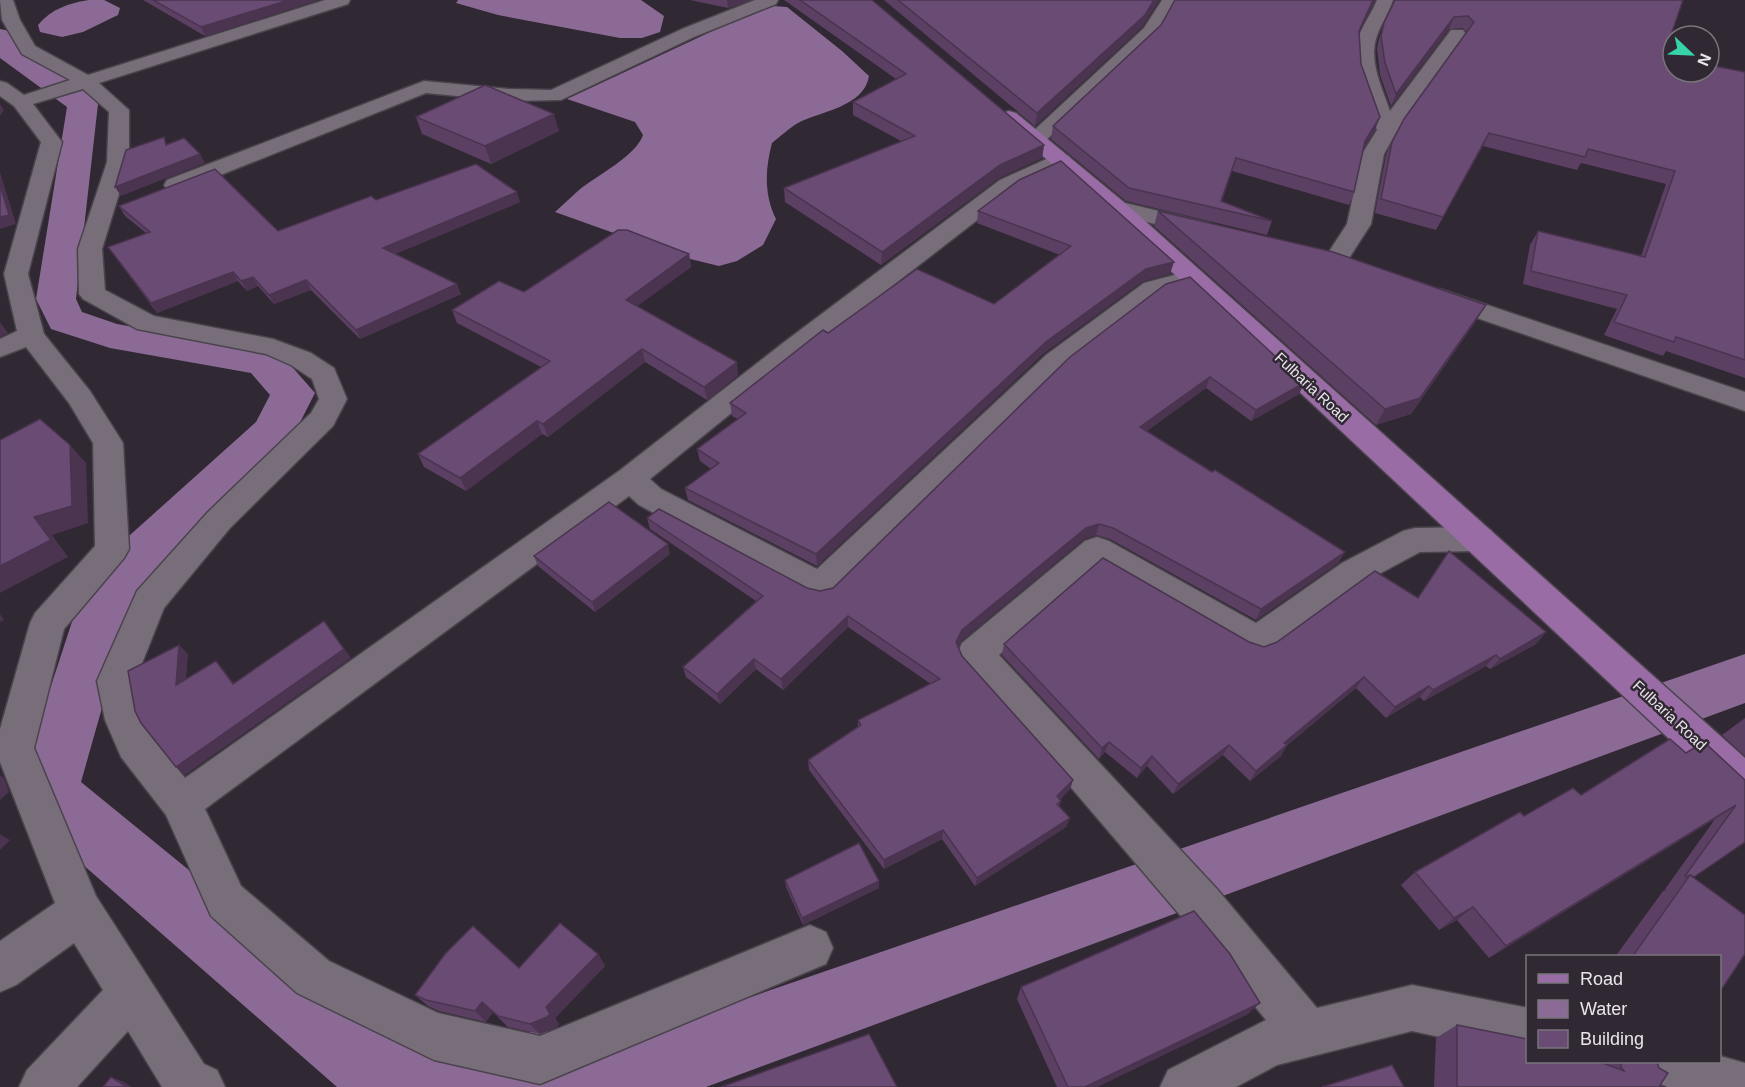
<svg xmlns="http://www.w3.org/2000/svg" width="1745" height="1087" font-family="Arial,sans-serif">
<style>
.water{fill:#8b6b95}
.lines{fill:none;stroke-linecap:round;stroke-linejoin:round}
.canal{fill:#8b6b95;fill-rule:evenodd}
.minor-casing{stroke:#4a434c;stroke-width:3}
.major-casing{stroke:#4a434c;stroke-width:3}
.minor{fill:#776e7a;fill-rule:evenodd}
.major{fill:#996ca5;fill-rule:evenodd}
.wall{fill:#5b4063}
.shaded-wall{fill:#4a3450}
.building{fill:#6a4b73;stroke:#4a3450;stroke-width:1.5}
.labels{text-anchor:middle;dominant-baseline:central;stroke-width:5;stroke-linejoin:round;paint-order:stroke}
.street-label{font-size:15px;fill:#eae5ec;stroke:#302832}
</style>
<rect width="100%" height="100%" fill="#302832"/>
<!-- water -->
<g class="water">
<path d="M89 0H104L120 8 118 15 83 32 62 37 40 32 38 25C51 9 69 3 89 0Z"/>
<path d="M458 0H641L664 16 660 32 642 38H620L498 15 456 3Z"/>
<path d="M773 6 787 7 842 51 869 76C864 107 821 111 798 123 789 128 780 137 772 143 765 169 764 195 776 219L763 245 737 261 719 266 678 256 555 212C563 205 571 197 579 190 596 176 636 156 643 135L635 122 567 99 753 12Z"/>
</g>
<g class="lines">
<!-- canal -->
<path class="canal" d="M0 29 10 31 17 43 94 98 98 104 76 299 82 312 117 324 280 353 315 393 290 442 134 595 81 782 390 1034 655 1030 1745 654V703L706 1087H337L25 814 16 793 84 585 91 570 256 422 270 395 251 373 110 348 51 329 36 299 67 107 0 58Z"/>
<defs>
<g id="minor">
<path d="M0 0H13L20 20 35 46 88 75 325 0H350L348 4 99 83 129 110V162L102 249 105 290 154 316 273 339 311 353 334 368 347 399 333 426 230 528 164 608 135 681 143 720 149 733 185 778 619 471 783 343 1000 180 1053 156 1061 155 1069 156 1072 161 1069 166 1016 190 803 355 650 479 661 489 817 569 1046 355 1144 283 1193 270 1202 272 1205 277 1202 282 1162 293 1066 367 833 597 821 600 809 597 639 505 629 496 205 809 241 886 329 961 438 1013 540 1036 810 925 826 932 833 948 826 964 540 1084 434 1060 297 993 211 916 166 815 121 757 105 720 97 681 137 591 208 512 311 413 319 399 312 379 291 365 266 354 137 329 83 299 79 294 78 249 107 162 109 112 83 89 33 104 62 142 28 274 44 334 90 391 123 443 129 549 124 558 64 629 34 748 96 896 204 1064 217 1070 225 1087H162L128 1031 77 1087H19L27 1070 103 990 74 943 16 985 0 992V941L55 903 0 762V729L30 623 35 613 95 546 93 443 69 403 26 347 0 357V339L17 331 4 274 41 142 14 106 0 96V81L7 83 24 95 70 80 22 54 2 20Z"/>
<path d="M755 0H778L776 4 694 37 561 100 509 101 426 93 183 190 175 192 167 190 164 185 167 180 424 81 509 89 551 90 682 29Z"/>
<path d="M1162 0H1178L1157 35 1043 143 1036 145 1029 143 1026 139 1029 135 1144 28Z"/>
<path d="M1377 0H1393C1389 13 1380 25 1376 39 1369 62 1383 90 1390 111L1451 30H1463L1466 34 1397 131 1384 154 1371 224 1344 266 1335 268 1326 266 1323 261 1347 224 1362 154 1377 130C1368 104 1351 70 1357 43 1360 28 1371 15 1377 0Z"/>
<path d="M1117 201 1209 223 1213 228 1209 233 1201 235 1109 213 1106 208 1109 203Z"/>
<path d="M1440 289 1745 392V411L1431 302 1427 297 1431 292Z"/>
<path d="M1479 527 1491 530 1495 539 1491 548 1479 551 1420 552 1366 581 1270 651 1257 656 1244 651 1099 567 999 655 1217 889 1317 1008 1412 985 1528 1008V1056L1412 1031 1277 1065 1236 1087H1160L1168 1070 1266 1020 1185 921 1016 723 962 665 957 654 962 643 1085 541 1097 537 1109 541 1256 623 1342 563 1403 531 1415 528Z"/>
<path d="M1720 1056 1745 1063V1087H1651L1631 1079 1624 1062H1720Z"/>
</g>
<path id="major" d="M1009 111 1016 113 1125 203 1745 758V803L1731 797 1109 213 1002 121 999 117 1002 113Z"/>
</defs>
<!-- minor casing -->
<use href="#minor" class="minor-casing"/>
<!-- major casing -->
<use href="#major" class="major-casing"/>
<!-- minor -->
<use href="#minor" class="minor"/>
<!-- major -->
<use href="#major" class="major"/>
</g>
<!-- wall -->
<g class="wall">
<path d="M143 0H318L205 36Z"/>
<path d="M690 0H752L728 8Z"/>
<path d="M784 0H872L1044 145 1042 158 999 178 881 265 785 202 784 188 901 141 853 115V102L896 79Z"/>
<path d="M884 0H1159L1142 27 1035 126Z"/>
<path d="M1175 0H1375L1359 33 1361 64 1375 130 1364 147 1354 192 1349 205 1232 171 1222 201 1272 221 1267 235 1126 201 1051 139 1053 126 1161 25Z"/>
<path d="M1395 0 1672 32 1673 72H1745V378L1666 351 1663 356 1604 335 1617 309 1523 284 1530 245 1538 231 1641 256 1666 184 1581 163 1577 170 1483 146 1436 230 1375 213 1386 155 1392 142 1467 32 1463 28 1449 29 1391 106 1380 75 1377 48 1380 35Z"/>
<path d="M416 117 559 131 491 164 422 134Z"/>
<path d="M376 200 520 202 395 254 461 294 360 339 311 290 274 304 258 286 247 291 238 281 157 313 108 247 146 233 125 216 119 206 278 231Z"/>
<path d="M978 211 1170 274 1143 281 1044 353 817 566 688 500 685 488 711 469 700 461 697 449 738 419 732 416 730 403 828 333 994 304 1060 255 977 223Z"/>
<path d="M1158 211 1476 321 1411 414 1376 425 1154 226Z"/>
<path d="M689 254 691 267 637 306 738 375 707 400 645 362 548 437 542 434 466 491 424 467 418 454 541 367 457 323 452 310 524 292Z"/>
<path d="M1070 357 1304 383 1299 394 1251 421 1206 388 1147 431 1212 472 1345 552 1338 563 1256 620 1110 539 1096 535 1084 539 961 641 958 647 962 656 1073 780 1070 789 1060 800 1061 801 1059 806 1070 818 1066 827 975 886 942 839 884 869 809 770 808 760 858 727V720L931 684 848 627 783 690 756 669 720 704 686 677 683 667 756 601 650 529 647 518 807 588 820 591 833 588Z"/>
<path d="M670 554 595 612 538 566 534 556Z"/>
<path d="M1417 597 1546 632 1536 644 1490 669 1486 666 1424 701 1420 697 1386 718 1356 688 1287 745 1281 756 1250 781 1223 755 1173 794 1147 766 1137 778 1105 752 1099 759 1002 655 1004 644 1249 642 1264 647Z"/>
<path d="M1745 718V756L1722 735Z"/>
<path d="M1686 753 1745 780V842L1694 877 1719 957H1615L1663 891 1666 890 1665 889 1715 819 1489 958 1457 920 1439 930 1401 885 1415 872 1524 816 1581 795Z"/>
<path d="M785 880 879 888 803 925 786 887Z"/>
<path d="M598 954 605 966 555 1018 559 1024 557 1027 540 1034 508 1027 493 1012 486 1022 439 1011 428 1006 415 995 519 968Z"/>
<path d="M1021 987 1248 1014 1097 1087H1057L1017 999Z"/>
<path d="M1457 1025 1527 1062H1657L1660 1085 1666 1087H1434L1436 1038Z"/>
</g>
<!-- shaded-wall -->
<g class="shaded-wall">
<path d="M289 0H318L205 36 201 27Z"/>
<path d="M727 0H752L728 8Z"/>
<path d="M1154 0H1159L1142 27 1035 126 1037 113Z"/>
<path d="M1373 0H1375L1355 42 1359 31Z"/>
<path d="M1454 17 1449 29 1391 106 1396 94Z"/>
<path d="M0 104 4 110 0 116Z"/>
<path d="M554 114 559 131 491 164 485 146Z"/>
<path d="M1380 117 1375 130 1360 154 1365 141Z"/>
<path d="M1489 133 1483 146 1436 230 1443 217Z"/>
<path d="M1044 145 1042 158 999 178 881 265 882 252 1000 165Z"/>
<path d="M200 154 205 163 121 196 115 187Z"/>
<path d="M0 172 16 224 0 229Z"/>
<path d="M517 192 520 202 387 257 383 248Z"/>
<path d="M689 254 691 267 629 312 626 300Z"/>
<path d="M1174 262 1170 274 1143 281 1044 353 817 566 816 554 1047 341 1146 269Z"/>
<path d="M233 272 238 281 157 313 151 303Z"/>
<path d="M253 277 258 286 247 291 241 281Z"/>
<path d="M306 280 311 290 274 304 269 295Z"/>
<path d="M457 284 461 294 360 339 356 330Z"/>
<path d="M1486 305 1476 321 1411 414 1376 425 1385 409Z"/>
<path d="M0 322 8 333 0 337Z"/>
<path d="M642 349 645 362 548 437 543 424Z"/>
<path d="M737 362 738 375 707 400 704 387Z"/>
<path d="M1210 377 1206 388 1137 438 1140 427Z"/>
<path d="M1304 383 1299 394 1251 421 1256 410Z"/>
<path d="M537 421 542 434 466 491 460 478Z"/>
<path d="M70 445 86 463 88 523 52 535 68 557 0 593V566L34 517Z"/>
<path d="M1099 524 1096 535 1084 539 961 641 955 653 956 642 962 630 1086 528Z"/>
<path d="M668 544 670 554 595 612 592 602Z"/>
<path d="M1345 552 1338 563 1256 620 1261 609Z"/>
<path d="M0 614 4 620 0 622Z"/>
<path d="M848 616V627L783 690 781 679Z"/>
<path d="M324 621 351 658 185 775 176 767Z"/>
<path d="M1546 632 1536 644 1490 669 1500 659Z"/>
<path d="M179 645 188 654 185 693 176 685Z"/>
<path d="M1496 655 1486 666 1424 701 1433 690Z"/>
<path d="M754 659 756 669 720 704 717 694Z"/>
<path d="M216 661 224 670 241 693 233 684Z"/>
<path d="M1364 677 1356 688 1278 753 1284 743Z"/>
<path d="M1429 686 1420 697 1386 718 1395 707Z"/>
<path d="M1109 742 1105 752 1099 759 1102 748Z"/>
<path d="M1229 745 1223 755 1173 794 1178 784Z"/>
<path d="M1287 745 1281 756 1250 781 1256 771Z"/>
<path d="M1152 756 1147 766 1137 778 1141 768Z"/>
<path d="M0 775 4 778 9 792 0 800Z"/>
<path d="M1073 780 1070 789 1054 806 1057 796Z"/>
<path d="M1736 805 1715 819 1489 958 1506 946Z"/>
<path d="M1070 818 1066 827 975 886 977 878Z"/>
<path d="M943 830 942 839 884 869V860Z"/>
<path d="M0 834 10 840 0 850Z"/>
<path d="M879 881V888L803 925 802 918Z"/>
<path d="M1473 907 1457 920 1439 930 1454 918Z"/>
<path d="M598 954 605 966 555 1018 559 1024 557 1027 540 1034 530 1024Z"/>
<path d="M482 1002 493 1012 486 1022 475 1011Z"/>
<path d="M1260 1003 1248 1014 1097 1087H1085Z"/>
<path d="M111 1077 124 1082 132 1087H127Z"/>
</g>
<!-- building -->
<g class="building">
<path d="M153 0H289L201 27Z"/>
<path d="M800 0H872L1044 145 1000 165 882 252 784 188 915 136 853 102 906 74Z"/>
<path d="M898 0H1154L1145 15 1037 113Z"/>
<path d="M1175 0H1373L1359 31 1361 64 1380 117 1365 141 1354 192 1236 158 1221 201 1272 221 1129 188 1053 126 1161 25Z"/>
<path d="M1395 0H1683L1672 32 1686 35V36H1673V72H1709V65L1745 72V360L1676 337 1674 342 1614 322 1627 295 1531 271 1538 231 1645 257 1675 171 1588 149 1585 157 1489 133 1443 217 1381 199 1392 142 1404 119 1474 22 1468 16 1454 17 1396 94 1385 63 1381 36 1384 23Z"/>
<path d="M485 85 554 114 485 146 416 117Z"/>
<path d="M164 137 166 145 184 138 200 154 115 187 126 150Z"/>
<path d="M1061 161 1174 262 1146 269 1047 341 816 554 685 488 719 463 697 449 746 413 730 403 823 330 828 333 917 269 994 304 1071 246 978 211 1019 180Z"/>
<path d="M476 164 517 192 383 248 457 284 356 330 306 280 269 295 253 277 241 281 233 272 151 303 108 247 150 232 119 206 215 169 278 231 371 196 376 200Z"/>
<path d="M0 185 9 215 0 217Z"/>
<path d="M1158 211 1333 252 1486 305 1420 398 1385 409Z"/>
<path d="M618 230H627L689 254 626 300 737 362 704 387 642 349 543 424 537 421 460 478 418 454 550 361 452 310 499 281 524 292Z"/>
<path d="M1190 277 1304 383 1256 410 1210 377 1140 427 1212 472 1215 470 1345 552 1261 609 1113 528 1099 524 1086 528 962 630 956 642 962 656 1073 780 1057 796 1061 801 1057 804 1070 818 977 878 943 830 884 860 808 760 861 725 858 720 940 679 848 616 781 679 754 659 717 694 683 667 763 596 647 518 659 509 807 588 820 591 833 588 1070 357 1166 284Z"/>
<path d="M40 419 70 445 72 506 34 517 51 540 0 566V440Z"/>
<path d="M609 502 668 544 592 602 534 556Z"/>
<path d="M1449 551 1546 632 1500 659 1496 655 1433 690 1429 686 1395 707 1364 677 1284 743 1287 745 1256 771 1229 745 1178 784 1152 756 1141 768 1109 742 1102 748 1004 644 1103 558 1249 642 1264 647 1277 642 1375 571 1418 598Z"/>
<path d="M324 621 344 649 176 767 141 723 135 711 128 671 179 645 176 685 216 661 233 684Z"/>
<path d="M1670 739 1686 753 1704 742 1745 780V842L1694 877 1690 875 1686 877 1685 876 1736 805 1506 946 1473 907 1454 918 1415 872 1520 812 1524 816 1573 788 1581 795Z"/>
<path d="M859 843 879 881 802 918 785 880Z"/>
<path d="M1690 875 1745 915V954L1719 993V957H1632Z"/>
<path d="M1194 911 1230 954 1260 1003 1085 1087H1068L1021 987Z"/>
<path d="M560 923 598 954 546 1007 550 1014 547 1017 530 1024 498 1016 482 1002 475 1011 426 1000 415 995 445 954 473 926 519 968Z"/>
<path d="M1457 1025 1527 1039V1062H1600L1624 1071 1621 1067V1062H1657L1659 1068 1668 1073 1660 1085 1666 1087H1457Z"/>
<path d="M869 1034 897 1087H721Z"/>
<path d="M1392 1065 1404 1087H1322Z"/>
<path d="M111 1077 127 1087H103Z"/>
</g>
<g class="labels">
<!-- street labels -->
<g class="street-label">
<text transform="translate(1312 387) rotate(43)">Fulbaria Road</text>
<text transform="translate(1670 715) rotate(43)">Fulbaria Road</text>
</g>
</g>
<!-- legend -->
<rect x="1526" y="955" width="195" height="108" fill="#302832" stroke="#7a747c" stroke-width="1.5"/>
<rect x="1538" y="974" width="30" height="9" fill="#996ca5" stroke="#7a747c" stroke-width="1.5"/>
<text x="1580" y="985" font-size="18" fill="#eae5ec">Road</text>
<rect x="1538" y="1000" width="30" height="18" fill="#8b6b95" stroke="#7a747c" stroke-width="1.5"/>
<text x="1580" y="1015" font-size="18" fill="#eae5ec">Water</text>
<rect x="1538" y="1030" width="30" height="18" fill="#6a4b73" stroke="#7a747c" stroke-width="1.5"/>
<text x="1580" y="1045" font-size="18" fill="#eae5ec">Building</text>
<!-- north arrow -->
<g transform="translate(1691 54) rotate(113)"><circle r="28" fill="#302832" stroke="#7a747c" stroke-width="1.5"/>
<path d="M0-4.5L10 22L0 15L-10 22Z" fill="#36d4a7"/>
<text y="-9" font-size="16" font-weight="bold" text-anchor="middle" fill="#eae5ec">N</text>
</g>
</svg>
